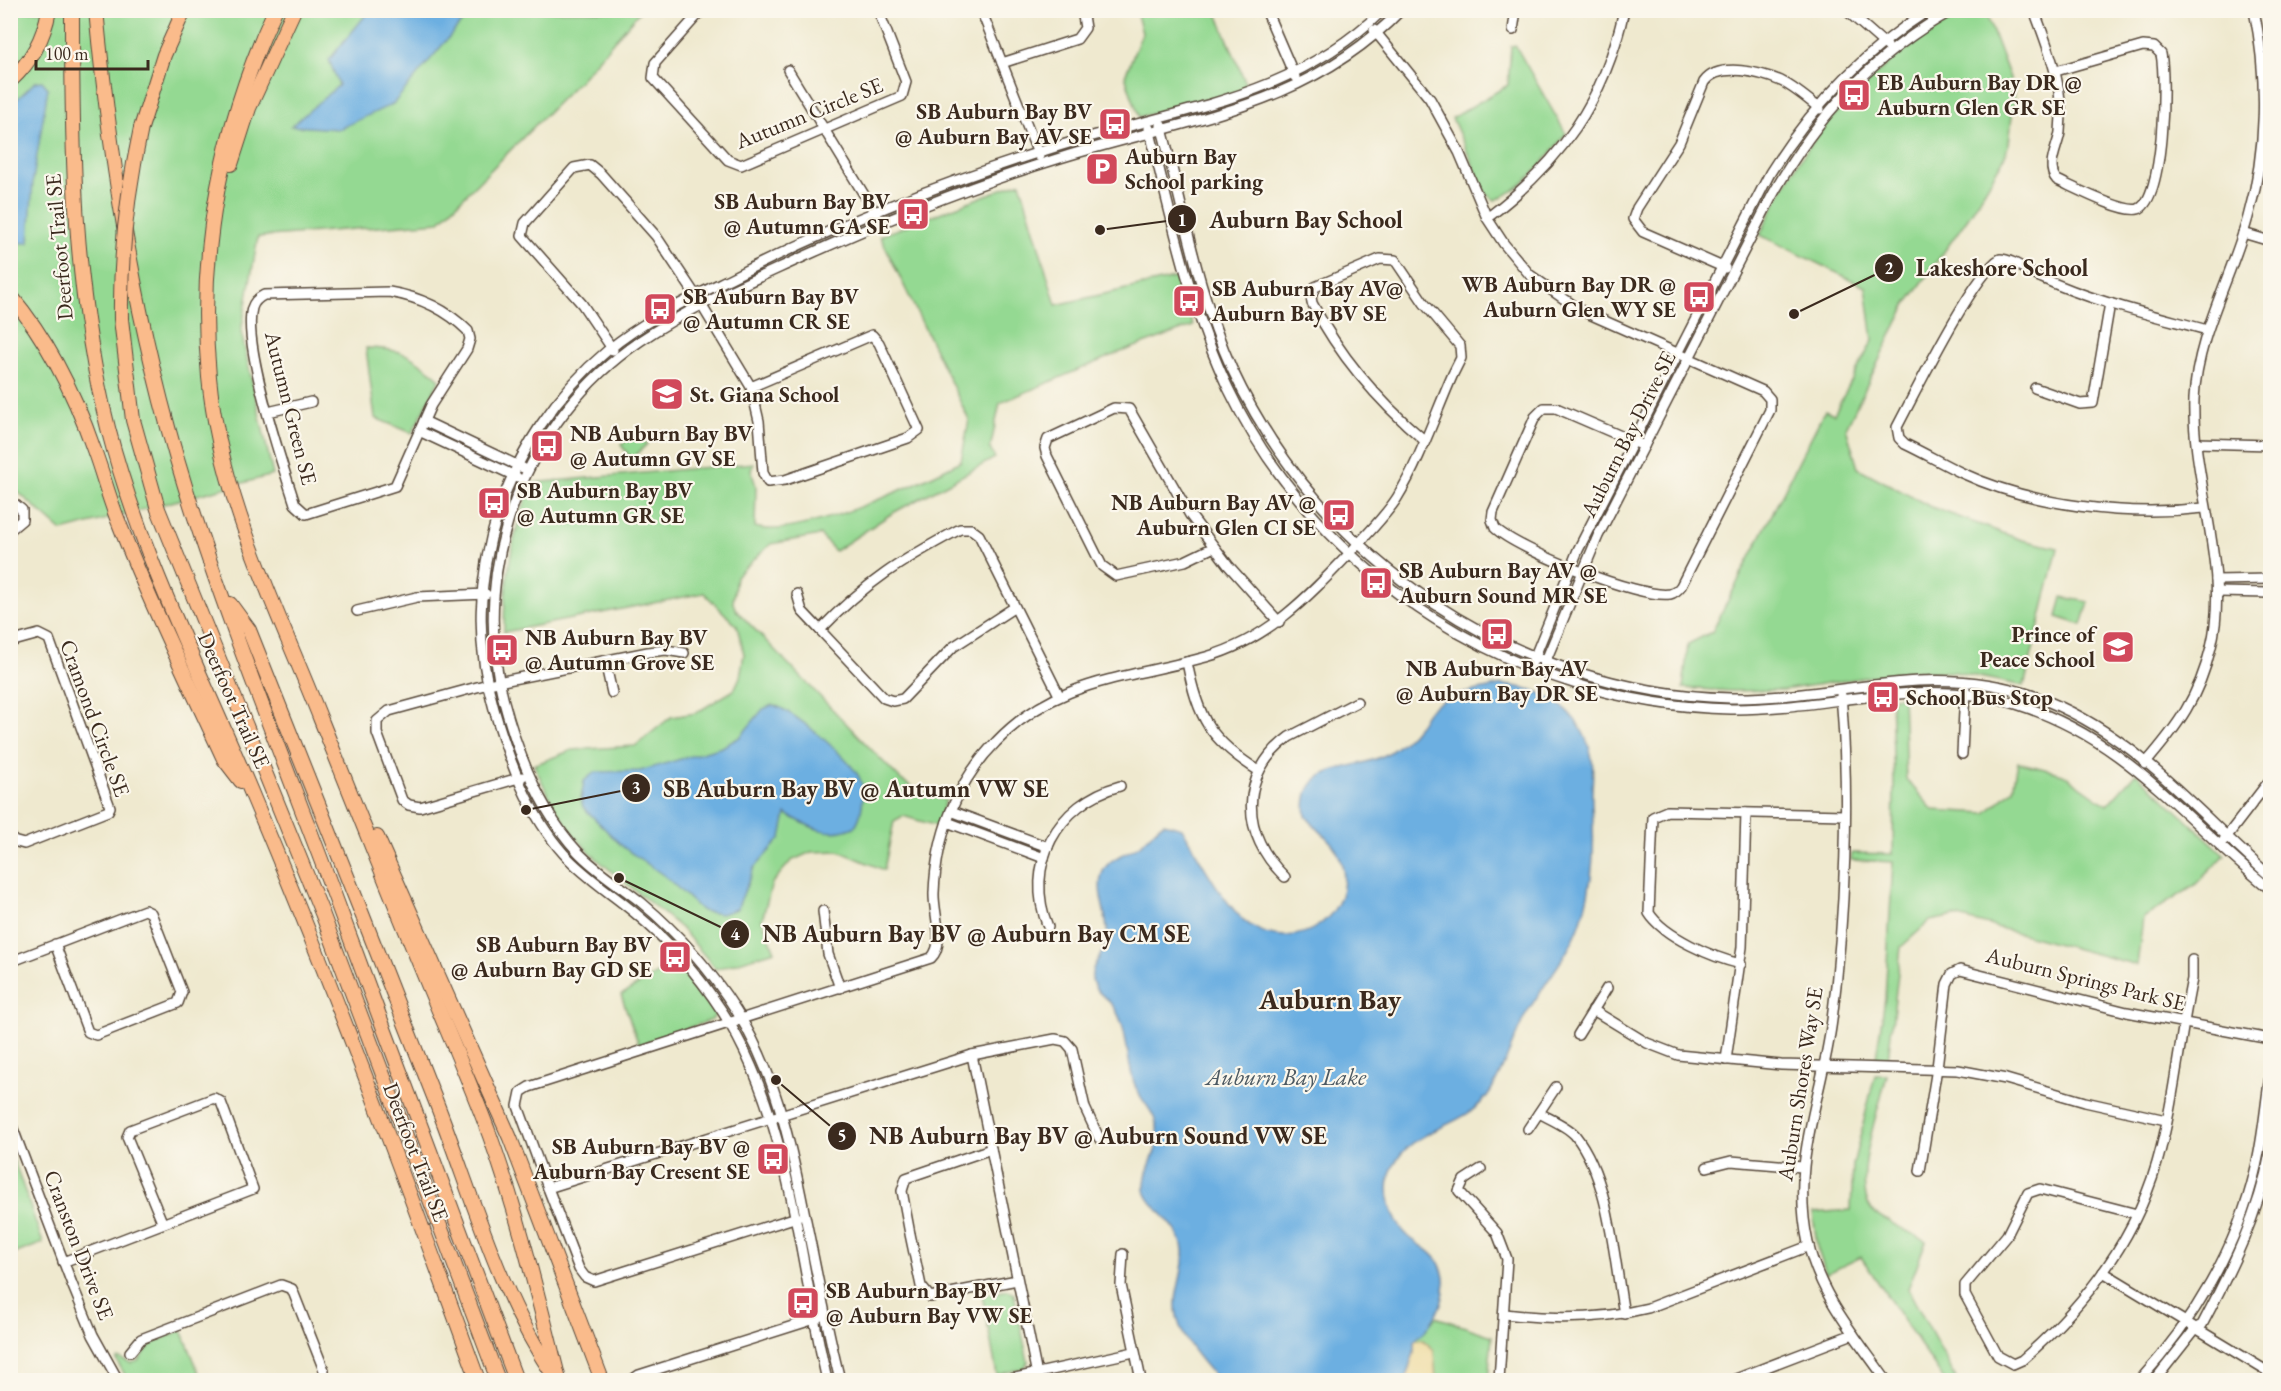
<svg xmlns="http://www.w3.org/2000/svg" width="2281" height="1391" font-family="'EB Garamond',serif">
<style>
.green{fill:#94d992;stroke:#688258;stroke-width:1.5}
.sand{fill:#eeda9e;stroke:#94825e;stroke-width:1.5}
.water{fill:#6cafe1;stroke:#546c80;stroke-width:1.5}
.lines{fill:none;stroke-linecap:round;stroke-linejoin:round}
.minor-casing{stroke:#564739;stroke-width:12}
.highway-casing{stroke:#564739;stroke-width:16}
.minor{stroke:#fff;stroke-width:9}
.highway{stroke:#fabb8b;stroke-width:14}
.highway-bridge-casing{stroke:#564739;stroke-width:16;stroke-linecap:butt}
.highway-bridge{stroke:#fabb8b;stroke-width:14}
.labels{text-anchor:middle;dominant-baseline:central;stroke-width:4.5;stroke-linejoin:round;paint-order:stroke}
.poi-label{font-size:22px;font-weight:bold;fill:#3b2a1e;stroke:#fbf7ec;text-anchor:start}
.street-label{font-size:22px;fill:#3b2a1e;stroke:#fbf7ec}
.water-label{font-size:24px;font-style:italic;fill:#4c5962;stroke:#fbf7ec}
.district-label{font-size:28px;font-weight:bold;fill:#3b2a1e;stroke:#fbf7ec}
.leader{fill:none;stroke:#3b2a1e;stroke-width:2}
.callout-dot{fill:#3b2a1e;stroke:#fbf7ec;stroke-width:2}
.mark-label{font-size:18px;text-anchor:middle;font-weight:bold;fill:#fff}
.callout-label{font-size:24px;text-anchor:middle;font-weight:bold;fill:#3b2a1e;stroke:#fbf7ec;stroke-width:4.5;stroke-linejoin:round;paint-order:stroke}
</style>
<rect width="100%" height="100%" fill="#fbf7ec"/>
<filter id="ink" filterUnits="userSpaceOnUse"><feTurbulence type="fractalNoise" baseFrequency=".0167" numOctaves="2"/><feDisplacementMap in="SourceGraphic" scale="12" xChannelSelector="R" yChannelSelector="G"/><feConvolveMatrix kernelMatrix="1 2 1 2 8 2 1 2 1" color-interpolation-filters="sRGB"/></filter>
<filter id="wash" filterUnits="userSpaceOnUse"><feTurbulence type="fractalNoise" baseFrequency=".008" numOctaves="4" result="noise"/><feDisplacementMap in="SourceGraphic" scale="24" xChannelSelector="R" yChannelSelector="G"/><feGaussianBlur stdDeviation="1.35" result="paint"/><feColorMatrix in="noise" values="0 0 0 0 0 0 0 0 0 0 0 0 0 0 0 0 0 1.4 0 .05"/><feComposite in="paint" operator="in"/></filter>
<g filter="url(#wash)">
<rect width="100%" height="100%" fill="#efe9cf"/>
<!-- green -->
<g class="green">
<path d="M11 11H640L580 80 439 222 258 237 241 332 273 475 62 531 11 486Z"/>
<path d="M1136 11H1216L1248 89 1139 117 1125 76 1142 33Z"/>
<path d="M1966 11H1985L2010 78 2014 98 2009 143 2004 158 1972 212 1905 307 1846 428 1858 468 1931 507 2022 540 2058 548 2024 686 1955 672 1906 671 1783 690 1732 691 1683 688 1688 644 1712 632 1825 410 1834 414 1873 340 1866 287 1760 235C1774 206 1788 176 1806 151 1848 91 1903 47 1966 11Z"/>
<path d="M1515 45 1566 134C1547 158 1525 189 1495 200L1486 194 1452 118 1508 85 1511 46Z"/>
<path d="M1020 182 1056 305 1179 277 1193 326 1118 353 1000 403 990 449 995 458 891 514 835 551 820 535 771 544 736 576 733 603 736 610 901 780 919 791 946 800 937 826 903 816 894 821 884 870 839 851 811 852 791 861 772 883 762 920 775 951 716 969 681 928 599 861 573 835 551 801 534 765 572 750 635 746 671 717 696 713 734 690 740 677 744 654 737 626 704 593 504 632C504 579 512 533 532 483L754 463 751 470 756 486 755 527C798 541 921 482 961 461L969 420 880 236Z"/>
<path d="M366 348C403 348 413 356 440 379L412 433 375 418Z"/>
<path d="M637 432 647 444 632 459 621 445Z"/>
<path d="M2062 597 2089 602 2082 625 2057 617Z"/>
<path d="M1903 696 1906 779 1933 810 1986 813 2013 789 2018 762 2063 774 2107 805 2136 773 2225 855 2194 886 2143 918 2137 965 1955 916 1930 921 1901 947 1888 1059 1876 1058 1885 998 1893 862 1851 860 1852 853 1893 854 1894 781 1891 697Z"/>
<path d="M675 954 717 1012 712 1020 639 1045 621 995 660 972Z"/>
<path d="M1875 1075H1887C1880 1105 1850 1186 1873 1211 1880 1219 1914 1234 1926 1241L1908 1289 1957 1380H1944L1861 1257 1826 1274 1817 1247 1813 1213 1851 1210 1853 1165Z"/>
<path d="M11 1152 43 1243 11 1255H10Z"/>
<path d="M1008 1290 1014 1294 1028 1362 1024 1368 997 1375 982 1295Z"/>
<path d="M1436 1317 1492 1336 1488 1380H1405L1414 1353V1341Z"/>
<path d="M182 1330 201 1378 128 1380 116 1360 118 1358 131 1363 138 1361 152 1343Z"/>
</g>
<!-- sand -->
<path class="sand" d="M1422 1339 1434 1350 1436 1380H1405L1414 1353V1341Z"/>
<!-- water -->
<g class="water">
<path d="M369 11H471L393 104 339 129 291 126 339 85 329 60Z"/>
<path d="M42 81 48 88 33 180 29 243H21L11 234V105L35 82Z"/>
<path d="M1502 685C1545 687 1580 710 1591 754 1595 770 1591 788 1592 804 1595 845 1594 882 1581 921 1569 957 1542 985 1524 1018 1512 1042 1504 1070 1490 1092 1465 1130 1410 1126 1392 1169 1383 1190 1391 1220 1408 1236 1417 1244 1428 1248 1436 1258 1456 1287 1437 1323 1414 1341V1353L1405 1380H1218C1197 1355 1170 1330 1177 1293 1180 1277 1186 1261 1182 1244 1175 1220 1146 1205 1145 1189 1143 1164 1166 1149 1155 1120 1151 1108 1141 1100 1136 1088 1125 1063 1130 1029 1113 1006 1105 996 1093 991 1092 978 1090 965 1105 953 1107 941 1110 918 1095 895 1102 874 1108 856 1128 855 1141 844 1150 837 1154 829 1164 823L1182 828C1196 853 1227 910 1250 925 1296 957 1360 914 1340 858 1334 840 1317 831 1306 816 1298 760 1355 773 1387 754 1398 747 1410 737 1418 726 1422 722 1424 715 1428 711 1447 693 1478 691 1502 685Z"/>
<path d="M772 705C791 708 854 762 860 779 865 792 863 817 854 827 828 839 808 826 786 814L781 838 754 868 737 909 721 914 702 911 666 877 623 847 583 807 581 799 584 781 595 772 640 771 722 747 740 737 763 709Z"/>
</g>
</g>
<g filter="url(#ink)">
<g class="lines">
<defs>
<g id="minor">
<path d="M702 10 655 63 653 78 728 160 741 165 902 96 906 82 878 10"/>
<path d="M981 10 1039 156"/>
<path d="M1266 10 1295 77"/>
<path d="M1846 10 1887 46"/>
<path d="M2034 10C2049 50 2065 89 2060 132 2058 147 2045 167 2057 180 2073 187 2122 213 2138 209 2164 201 2166 78 2161 54L2154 47 2143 46 2056 71"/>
<path d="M1374 30 1430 99 1459 152 1487 218 1504 244 1530 275 1580 310 1763 391 1770 399V410L1681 586C1678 590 1675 593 1670 594 1640 599 1518 550 1495 528L1492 520 1493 512 1535 417 1544 408H1556L1644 446"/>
<path d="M1513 30 1516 10"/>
<path d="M1002 63 1077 39 1085 28 1082 10"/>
<path d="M788 70 877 216"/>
<path d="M1161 125C1183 206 1197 292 1232 369 1322 562 1516 692 1730 698 1835 700 1930 659 2034 696 2134 732 2193 809 2270 876"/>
<path d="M1149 128C1171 215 1189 306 1228 388 1319 579 1520 705 1731 709 1828 710 1921 675 2016 704 2128 739 2184 820 2270 889"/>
<path d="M1487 218C1560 163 1605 101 1624 10"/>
<path d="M2243 233 2270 241"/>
<path d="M1725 268 1643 232 1633 219 1637 208 1679 143 1704 82C1719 61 1762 73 1781 81 1795 88 1808 99 1820 109"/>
<path d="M389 292C420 297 446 309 468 331L470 339 467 349 431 405 395 486 306 514 295 504C282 464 242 344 252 308 254 301 258 298 264 295Z"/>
<path d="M613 350 582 304 522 236 525 223 574 168 590 165 601 174 656 236 696 296 751 387 759 421 763 473 768 482 785 480 908 438 919 430 879 343 872 335 751 387"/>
<path d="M2035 388 2080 404 2093 403 2110 303"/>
<path d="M268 412 311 402"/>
<path d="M424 421 523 468"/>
<path d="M419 431 517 477"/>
<path d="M2197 443 2270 445"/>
<path d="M10 500 22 510V520L10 530"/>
<path d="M2204 508C2127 517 2033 506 1962 473 1943 464 1924 453 1905 444L1899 438 1897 427C1914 395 1974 273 2000 259 2013 259 2029 273 2042 278 2094 302 2152 315 2207 330"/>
<path d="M1214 547 1185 561 1116 576 1102 566 1047 456 1045 448 1048 439 1114 408 1129 409 1190 515 1228 565 1279 622"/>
<path d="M2216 580 2270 579"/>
<path d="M2217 592 2270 593"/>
<path d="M797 594 802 611 820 630"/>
<path d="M1015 607 953 647 903 699 893 701 884 698 820 630C866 582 902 560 960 529H971L979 535 1059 695"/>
<path d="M357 611 417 597 486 594"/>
<path d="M10 642 39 634 49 639 110 807 108 811 24 844 13 841 10 834"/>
<path d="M605 661 612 693"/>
<path d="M1533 661 1578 550 1770 173C1812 106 1863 52 1929 10"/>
<path d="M1187 662C1198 719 1210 740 1259 771"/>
<path d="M1544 665 1598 536 1772 196C1815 118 1875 53 1953 10"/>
<path d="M1841 695C1850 798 1845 918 1832 1020 1822 1100 1790 1161 1808 1243 1820 1296 1856 1337 1886 1380"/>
<path d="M1962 754 1965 689"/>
<path d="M2145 764C2178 726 2199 697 2211 647 2231 567 2191 481 2194 399 2197 335 2231 279 2248 217 2267 151 2268 78 2254 10"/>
<path d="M522 777 420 807 409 805 402 800 377 733V721L389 711 488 684 648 652 666 650 684 653"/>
<path d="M951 811 1048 847"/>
<path d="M947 822 1044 858"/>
<path d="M2224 840 2270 780"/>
<path d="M1285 877C1241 835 1238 775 1289 737L1357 702"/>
<path d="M823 911 828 954 840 988"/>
<path d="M1048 927C1023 866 1057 803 1120 786"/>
<path d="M10 962 145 910 151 913 182 992 178 1003 96 1035 88 1032 55 944"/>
<path d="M1741 964C1714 958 1664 937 1649 913L1653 817 1667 811 1844 815"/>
<path d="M1593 1010 1647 1043 1678 1055 1781 1065 1958 1070 2006 1079 2085 1102 2166 1120"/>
<path d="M1578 1035 1607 988"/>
<path d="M972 1055 1055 1039 1065 1041 1072 1049 1085 1108 1099 1138"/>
<path d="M1726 1060 1742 947 1746 813"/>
<path d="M1539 1113C1550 1119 1567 1126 1575 1135 1610 1179 1614 1260 1624 1314"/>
<path d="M10 1121 72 1284 93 1335 118 1380"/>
<path d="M1528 1129 1556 1087"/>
<path d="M991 1149 906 1178 902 1191 910 1234 921 1286 930 1297 1017 1280"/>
<path d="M1707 1167 1731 1161 1802 1167"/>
<path d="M1481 1169 1464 1180 1459 1191 1497 1233 1507 1259 1499 1380"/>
<path d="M1920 1171 1937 1068 1947 984 1952 974 1960 970 2127 1012 2270 1039"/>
<path d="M548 1188 518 1106 521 1092 529 1087 931 958C946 944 933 912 934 893 936 837 956 782 996 742 1057 678 1127 679 1206 657 1267 640 1307 598 1350 553 1366 535 1384 518 1397 498 1420 460 1435 415 1453 374L1461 358 1460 346 1424 303 1395 260 1380 259 1315 287 1311 297 1312 303C1340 357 1378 401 1424 440"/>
<path d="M2137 1214 2040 1189 2028 1193 2007 1235 1965 1285V1295L1998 1356 2013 1364 2022 1360C2083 1307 2134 1242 2157 1163 2174 1104 2179 1040 2192 979V960"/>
<path d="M797 1217 594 1281 585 1277 579 1269 548 1188 972 1055 1038 1380"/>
<path d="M1123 1254 1121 1285 1141 1380"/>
<path d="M63 1262 253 1189 221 1102 214 1098 130 1130 127 1137 162 1222"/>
<path d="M2103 1272 2270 1373"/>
<path d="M1505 1314C1554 1320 1600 1320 1648 1308L1809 1246"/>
<path d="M130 1352 141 1339 281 1285 292 1289 324 1370 323 1380"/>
<path d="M632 1380 639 1375 818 1318"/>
<path d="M827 1380C799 1261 790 1115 722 1011 698 974 669 941 635 913 611 893 585 877 564 854 528 814 509 760 494 709 456 580 505 436 607 351 643 321 687 300 729 279 835 225 946 181 1059 146 1178 108 1289 101 1383 10"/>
<path d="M840 1380C826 1324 816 1268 804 1211 790 1140 775 1072 736 1010 710 969 679 934 642 903 621 886 597 872 578 852 540 811 517 752 503 698 469 563 526 419 640 341 690 307 749 282 803 257 887 219 972 185 1060 158 1184 119 1306 109 1401 10"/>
<path d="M1006 1380 1134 1352"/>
<path d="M1733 1380 1853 1334"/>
<path d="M2140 1380C2193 1322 2237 1248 2255 1171 2263 1140 2265 1108 2270 1076"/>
<path d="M2155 1380 2196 1328 2202 1325C2231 1270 2259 1214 2270 1153"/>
</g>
<g id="highway">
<path d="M72 10C72 153 73 289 108 428 141 557 203 676 254 799 335 990 407 1185 478 1380"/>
<path d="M96 10C111 172 137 331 185 486 227 621 281 753 331 886 392 1051 454 1216 516 1380"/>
<path d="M275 10C222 125 197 250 209 377 220 498 277 608 321 720 356 808 391 895 427 982 448 1033 471 1084 490 1136 519 1216 538 1298 559 1380"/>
<path d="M10 81C31 62 44 38 49 10"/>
<path d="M141 128 164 55 184 10"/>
<path d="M231 164 249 108 294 10"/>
<path d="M10 295C48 340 75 395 94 450 103 474 109 499 119 523 150 603 188 681 224 759L241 781"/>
<path d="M121 319 133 420 158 509 322 913 498 1380"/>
<path d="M230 604 249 630C311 788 375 944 436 1102 472 1194 498 1293 554 1376"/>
<path d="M377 837 510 1138 602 1380"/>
</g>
</defs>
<!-- minor casing -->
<use href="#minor" class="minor-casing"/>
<!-- highway casing -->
<use href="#highway" class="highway-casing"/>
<!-- minor -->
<use href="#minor" class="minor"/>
<!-- highway -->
<use href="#highway" class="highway"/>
<defs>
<path id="highway-bridge" d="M121 319C120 254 127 192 141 128"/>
</defs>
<!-- highway-bridge casing -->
<use href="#highway-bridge" class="highway-bridge-casing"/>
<!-- highway-bridge -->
<use href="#highway-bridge" class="highway-bridge"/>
</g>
</g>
<!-- icons -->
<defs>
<symbol id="bus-square" viewBox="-11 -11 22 22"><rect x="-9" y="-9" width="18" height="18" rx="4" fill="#d1495b" stroke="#fbf7ec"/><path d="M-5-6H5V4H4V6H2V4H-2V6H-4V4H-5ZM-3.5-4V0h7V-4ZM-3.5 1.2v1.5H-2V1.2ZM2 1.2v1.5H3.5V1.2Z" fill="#fff"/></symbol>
<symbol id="parking-square" viewBox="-11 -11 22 22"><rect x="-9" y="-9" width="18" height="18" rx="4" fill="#d1495b" stroke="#fbf7ec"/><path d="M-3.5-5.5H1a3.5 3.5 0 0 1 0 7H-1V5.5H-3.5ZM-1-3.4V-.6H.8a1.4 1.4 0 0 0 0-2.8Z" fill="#fff"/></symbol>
<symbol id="school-square" viewBox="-11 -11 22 22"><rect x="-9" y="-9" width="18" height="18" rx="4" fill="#d1495b" stroke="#fbf7ec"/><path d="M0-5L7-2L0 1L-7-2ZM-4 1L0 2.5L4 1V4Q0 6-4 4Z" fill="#fff"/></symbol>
</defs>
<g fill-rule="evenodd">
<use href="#bus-square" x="1835" y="76" width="38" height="38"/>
<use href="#bus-square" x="1096" y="105" width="38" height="38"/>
<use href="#parking-square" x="1083" y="150" width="38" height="38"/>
<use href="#bus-square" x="894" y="195" width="38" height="38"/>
<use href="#bus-square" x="1680" y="278" width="38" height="38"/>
<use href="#bus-square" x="1170" y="282" width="38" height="38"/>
<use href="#bus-square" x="641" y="290" width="38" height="38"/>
<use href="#school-square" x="648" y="375" width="38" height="38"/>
<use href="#bus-square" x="528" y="427" width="38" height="38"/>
<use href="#bus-square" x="475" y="484" width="38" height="38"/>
<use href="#bus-square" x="1320" y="496" width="38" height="38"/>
<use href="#bus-square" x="1357" y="564" width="38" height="38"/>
<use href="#bus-square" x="1478" y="615" width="38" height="38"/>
<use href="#school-square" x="2099" y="628" width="38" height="38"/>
<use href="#bus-square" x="483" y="631" width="38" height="38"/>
<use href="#bus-square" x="1864" y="678" width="38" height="38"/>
<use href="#bus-square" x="656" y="938" width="38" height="38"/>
<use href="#bus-square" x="754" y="1140" width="38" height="38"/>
<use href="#bus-square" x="784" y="1284" width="38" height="38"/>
</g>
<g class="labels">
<!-- poi labels -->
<g class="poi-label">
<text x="1877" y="82">EB Auburn Bay DR @<tspan x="1877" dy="25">Auburn Glen GR SE</tspan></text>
<text x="1092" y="111" text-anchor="end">SB Auburn Bay BV<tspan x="1092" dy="25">@ Auburn Bay AV SE</tspan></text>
<text x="1125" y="156">Auburn Bay<tspan x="1125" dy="25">School parking</tspan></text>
<text x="890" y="201" text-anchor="end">SB Auburn Bay BV<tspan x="890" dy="25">@ Autumn GA SE</tspan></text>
<text x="1676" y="284" text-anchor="end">WB Auburn Bay DR @<tspan x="1676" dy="25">Auburn Glen WY SE</tspan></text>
<text x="1212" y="288">SB Auburn Bay AV@<tspan x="1212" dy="25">Auburn Bay BV SE</tspan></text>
<text x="683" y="296">SB Auburn Bay BV<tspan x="683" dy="25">@ Autumn CR SE</tspan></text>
<text x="690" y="394">St. Giana School</text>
<text x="570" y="433">NB Auburn Bay BV<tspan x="570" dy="25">@ Autumn GV SE</tspan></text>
<text x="517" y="490">SB Auburn Bay BV<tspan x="517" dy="25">@ Autumn GR SE</tspan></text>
<text x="1316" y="502" text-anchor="end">NB Auburn Bay AV @<tspan x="1316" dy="25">Auburn Glen CI SE</tspan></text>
<text x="1399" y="570">SB Auburn Bay AV @<tspan x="1399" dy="25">Auburn Sound MR SE</tspan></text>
<text x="2095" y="634" text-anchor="end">Prince of<tspan x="2095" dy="25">Peace School</tspan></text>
<text x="525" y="637">NB Auburn Bay BV<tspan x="525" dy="25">@ Autumn Grove SE</tspan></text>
<text x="1497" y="668" text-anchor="middle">NB Auburn Bay AV<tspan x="1497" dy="25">@ Auburn Bay DR SE</tspan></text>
<text x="1906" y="697">School Bus Stop</text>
<text x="652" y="944" text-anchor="end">SB Auburn Bay BV<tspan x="652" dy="25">@ Auburn Bay GD SE</tspan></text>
<text x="750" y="1146" text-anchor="end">SB Auburn Bay BV @<tspan x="750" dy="25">Auburn Bay Cresent SE</tspan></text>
<text x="826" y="1290">SB Auburn Bay BV<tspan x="826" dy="25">@ Auburn Bay VW SE</tspan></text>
</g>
<!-- street labels -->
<g class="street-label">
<text transform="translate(809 113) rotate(-22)">Autumn Circle SE</text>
<text transform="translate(59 247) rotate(-95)">Deerfoot Trail SE</text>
<text transform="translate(291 408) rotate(76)">Autumn Green SE</text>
<text transform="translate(1628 434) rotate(-63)">Auburn Bay Drive SE</text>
<text transform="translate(234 700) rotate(66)">Deerfoot Trail SE</text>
<text transform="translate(95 718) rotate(70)">Cramond Circle SE</text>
<text transform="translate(2086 979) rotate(14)">Auburn Springs Park SE</text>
<text transform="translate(1800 1084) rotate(-81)">Auburn Shores Way SE</text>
<text transform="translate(416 1152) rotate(69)">Deerfoot Trail SE</text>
<text transform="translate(79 1245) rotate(69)">Cranston Drive SE</text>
</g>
<!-- water labels -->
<g class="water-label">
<text x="1286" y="1076">Auburn Bay Lake</text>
</g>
<!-- district labels -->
<g class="district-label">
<text x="1330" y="999">Auburn Bay</text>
</g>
</g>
<!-- callouts -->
<path class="leader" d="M1100 230L1182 219M1794 314L1889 268M526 810L636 788M619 878L735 934M776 1080L842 1136"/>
<g class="callout-dot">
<circle cx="1100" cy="230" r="6"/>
<circle cx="1794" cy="314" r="6"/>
<circle cx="526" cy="810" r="6"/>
<circle cx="619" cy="878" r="6"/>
<circle cx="776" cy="1080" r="6"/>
<circle cx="1182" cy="219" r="15"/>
<circle cx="1889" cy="268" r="15"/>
<circle cx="636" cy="788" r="15"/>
<circle cx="735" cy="934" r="15"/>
<circle cx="842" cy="1136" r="15"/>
</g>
<g class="mark-label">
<text x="1182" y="226">1</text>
<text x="1889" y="274">2</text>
<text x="636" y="794">3</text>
<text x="735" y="940">4</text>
<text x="842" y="1142">5</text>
</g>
<g class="callout-label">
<text x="1306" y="228">Auburn Bay School</text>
<text x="2002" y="276">Lakeshore School</text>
<text x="856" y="797">SB Auburn Bay BV @ Autumn VW SE</text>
<text x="976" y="942">NB Auburn Bay BV @ Auburn Bay CM SE</text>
<text x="1098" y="1144">NB Auburn Bay BV @ Auburn Sound VW SE</text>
</g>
<!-- margin -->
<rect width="2281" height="1391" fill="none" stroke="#fbf7ec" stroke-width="36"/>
<!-- scale -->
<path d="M36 60v9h112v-9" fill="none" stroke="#3b2a1e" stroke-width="3"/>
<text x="45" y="60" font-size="18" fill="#3b2a1e" stroke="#fbf7ec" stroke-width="4.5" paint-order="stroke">100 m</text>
</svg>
